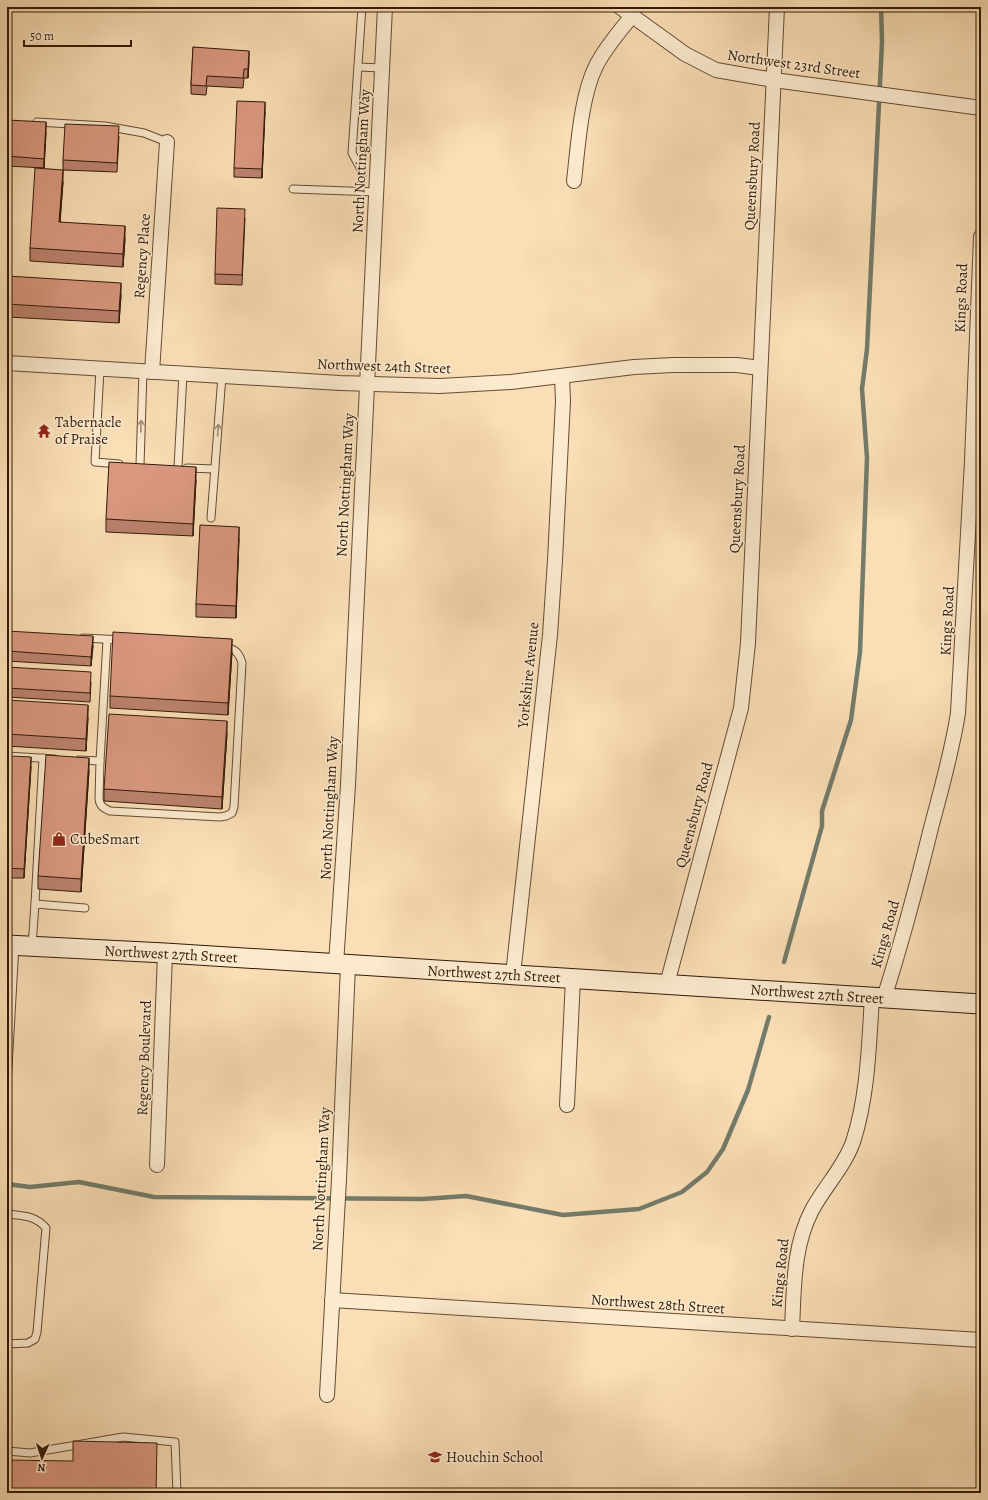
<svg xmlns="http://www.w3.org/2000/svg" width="988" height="1500" font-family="Alegreya,serif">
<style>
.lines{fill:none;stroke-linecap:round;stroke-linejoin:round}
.stream{stroke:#737b6a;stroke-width:4.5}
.service-casing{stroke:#644b33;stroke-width:9}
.minor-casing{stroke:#644b33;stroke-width:16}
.secondary-casing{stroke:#321a08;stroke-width:21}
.service{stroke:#fceacf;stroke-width:7}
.minor{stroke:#fceacf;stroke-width:14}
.secondary{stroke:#fceacf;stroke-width:19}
.wall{fill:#bb826d;stroke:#321a08}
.shaded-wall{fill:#986a59;stroke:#321a08}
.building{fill:#d9977f;stroke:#321a08}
.oneway{stroke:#a18c75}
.labels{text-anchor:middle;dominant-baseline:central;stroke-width:3;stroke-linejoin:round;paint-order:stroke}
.street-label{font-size:15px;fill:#321a08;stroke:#fceacf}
.poi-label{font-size:15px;fill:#321a08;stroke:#fceacf;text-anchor:start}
</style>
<rect width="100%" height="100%" fill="#fadeb5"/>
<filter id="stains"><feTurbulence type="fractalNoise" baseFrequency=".005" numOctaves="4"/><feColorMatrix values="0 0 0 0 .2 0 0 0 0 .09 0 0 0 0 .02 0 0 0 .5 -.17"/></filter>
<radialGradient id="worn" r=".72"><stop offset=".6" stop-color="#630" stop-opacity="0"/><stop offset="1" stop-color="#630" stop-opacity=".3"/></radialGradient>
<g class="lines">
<!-- stream -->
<g class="stream">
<path d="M784 962 822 826V811L851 720 860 652 867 458 862 389 867 349 882 42 881 7"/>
<path d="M7 1184 30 1187 79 1182 154 1197 423 1199 466 1196 563 1215 639 1209 682 1192 707 1172 723 1149 748 1090 769 1017"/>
</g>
<defs>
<g id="service">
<path d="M358 67 382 68"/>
<path d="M37 122 105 126 144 133 167 142"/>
<path d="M293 189 376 192"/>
<path d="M361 192 362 171 352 153 362 7"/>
<path d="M100 369 95 462 119 464"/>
<path d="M140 465 143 371"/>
<path d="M178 467 183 374"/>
<path d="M187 468 215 469"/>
<path d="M211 518 222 376"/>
<path d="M83 638 123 640"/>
<path d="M7 756 55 759"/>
<path d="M79 760 100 761 99 799C100 806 103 808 110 811L220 817 226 816 232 813 234 807 242 663C239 652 234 648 223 647"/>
<path d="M100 761 107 640"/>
<path d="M35 904 43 758"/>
<path d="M32 946 35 904 85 908"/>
<path d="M7 1085 15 945"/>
<path d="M7 1214C22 1216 35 1215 46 1228L37 1332 35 1339 28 1343 7 1344"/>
<path d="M7 1451 30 1453 123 1437 175 1442 177 1493"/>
</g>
<g id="minor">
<path d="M620 7 685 54 716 70 774 80 981 108"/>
<path d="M574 181C578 146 581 96 596 66 605 48 619 32 632 16"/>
<path d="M7 363 340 383 440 386 511 382 634 367 673 365H737L760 368"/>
<path d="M152 372 167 142"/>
<path d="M336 964 348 785 385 7"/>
<path d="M513 975 550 635 555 560 563 401 562 376"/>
<path d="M667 984 741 708 748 643 777 7"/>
<path d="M884 998C902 942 917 885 931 828 941 790 952 752 958 713L972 461 981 237"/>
<path d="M567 1105 573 979"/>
<path d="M157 1165 165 953"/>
<path d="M332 1300 981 1340"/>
<path d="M792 1329C794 1288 793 1246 812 1210 825 1186 844 1167 853 1142 868 1096 869 1044 872 997"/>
<path d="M327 1395 339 1179 348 965"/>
</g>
<path id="secondary" d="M7 945 165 953 981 1004"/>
</defs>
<!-- service casing -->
<use href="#service" class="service-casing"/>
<!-- minor casing -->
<use href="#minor" class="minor-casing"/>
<!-- secondary casing -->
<use href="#secondary" class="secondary-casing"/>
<!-- service -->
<use href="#service" class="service"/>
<!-- minor -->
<use href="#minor" class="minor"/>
<!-- secondary -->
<use href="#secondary" class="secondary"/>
</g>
<!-- wall -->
<g class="wall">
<path d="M193 47 249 61 248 78H244L243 88 207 86 206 95 191 94V85Z"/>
<path d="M265 112 262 178 234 177V168Z"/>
<path d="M7 120 46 132 44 168 7 166Z"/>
<path d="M119 136 117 172 63 170V160Z"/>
<path d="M63 182 60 222 125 239 123 267 30 261V248Z"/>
<path d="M245 218 242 285 215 284V274Z"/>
<path d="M7 276 121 295 119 323 7 317Z"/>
<path d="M196 480 193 536 106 532V519Z"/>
<path d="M239 539 236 618 196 617V604Z"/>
<path d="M7 631 93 646 91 666 7 661Z"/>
<path d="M232 652 228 715 110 708V696Z"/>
<path d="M7 667 91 682 90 702 7 697Z"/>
<path d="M7 700 88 718 86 751 7 746Z"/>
<path d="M227 734 222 809 104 801V789Z"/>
<path d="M31 767 24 878H7V822Z"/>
<path d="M89 771 81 892 38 889V876Z"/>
</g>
<!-- shaded-wall -->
<g class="shaded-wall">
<path d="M249 51V61L248 78V69Z"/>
<path d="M265 102V112L262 178V169Z"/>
<path d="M46 122V132L44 168V159Z"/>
<path d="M63 170V182L59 235V222Z"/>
<path d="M125 226V239L123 267V254Z"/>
<path d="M121 283V295L119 323V311Z"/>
<path d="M196 467V480L193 536V524Z"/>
<path d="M239 527V539L236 618V606Z"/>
<path d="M93 636V646L91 666V657Z"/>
<path d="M232 639V652L228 715V703Z"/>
<path d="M88 705V718L86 751V739Z"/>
<path d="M227 721V734L222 809V797Z"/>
<path d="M31 757V767L24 878V869Z"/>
<path d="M89 758V771L81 892V879Z"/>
</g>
<!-- building -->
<g class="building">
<path d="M193 47 249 51 248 69H244L243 78 207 76 206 86 191 85Z"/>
<path d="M237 101 265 102 262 169 234 168Z"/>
<path d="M7 120 46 122 44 159 7 156Z"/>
<path d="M65 124 119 126 117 163 63 160Z"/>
<path d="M35 168 63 170 59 222 125 226 123 254 30 248Z"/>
<path d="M217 208 245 209 242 275 215 274Z"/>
<path d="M7 276 121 283 119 311 7 304Z"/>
<path d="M109 462 196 467 193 524 106 519Z"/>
<path d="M200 525 239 527 236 606 196 604Z"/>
<path d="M7 631 93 636 91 657 7 651Z"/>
<path d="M113 632 232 639 228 703 110 696Z"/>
<path d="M7 667 91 672 90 693 7 688Z"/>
<path d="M7 700 88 705 86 739 7 734Z"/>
<path d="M109 714 227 721 222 797 104 789Z"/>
<path d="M46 755 89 758 81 879 38 876Z"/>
<path d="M11 756 31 757 24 869 7 868V822Z"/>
<path d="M73 1441 157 1443 156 1493H7V1460L73 1461Z"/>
</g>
<!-- one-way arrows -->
<defs><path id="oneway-shaft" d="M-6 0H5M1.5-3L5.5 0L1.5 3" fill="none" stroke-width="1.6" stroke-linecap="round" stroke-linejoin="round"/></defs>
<g class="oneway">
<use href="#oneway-shaft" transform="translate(141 426) rotate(-88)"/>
<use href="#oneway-shaft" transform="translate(218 430) rotate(-86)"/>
</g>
<!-- icons -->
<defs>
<symbol id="temple-bare" viewBox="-9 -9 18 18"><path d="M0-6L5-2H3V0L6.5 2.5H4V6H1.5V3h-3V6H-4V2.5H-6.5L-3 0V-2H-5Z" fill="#8f2418" stroke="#fceacf" stroke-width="2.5" paint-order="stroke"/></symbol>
<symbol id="shop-bare" viewBox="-9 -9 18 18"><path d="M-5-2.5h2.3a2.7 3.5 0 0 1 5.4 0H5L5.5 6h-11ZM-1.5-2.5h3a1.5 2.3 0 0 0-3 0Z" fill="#8f2418" stroke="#fceacf" stroke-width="2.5" paint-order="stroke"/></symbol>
<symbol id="school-bare" viewBox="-9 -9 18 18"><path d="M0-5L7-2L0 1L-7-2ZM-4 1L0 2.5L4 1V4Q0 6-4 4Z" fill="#8f2418" stroke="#fceacf" stroke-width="2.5" paint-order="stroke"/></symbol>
</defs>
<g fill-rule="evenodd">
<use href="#temple-bare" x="34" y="421" width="20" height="20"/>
<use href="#shop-bare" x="49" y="829" width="20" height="20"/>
<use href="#school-bare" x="425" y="1447" width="20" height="20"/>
</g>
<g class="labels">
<!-- street labels -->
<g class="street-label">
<text transform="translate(794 64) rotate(8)">Northwest 23rd Street</text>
<text transform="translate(361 161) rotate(-87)">North Nottingham Way</text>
<text transform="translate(752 176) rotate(-87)">Queensbury Road</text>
<text transform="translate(142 256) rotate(-86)">Regency Place</text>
<text transform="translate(961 298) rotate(-88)">Kings Road</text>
<text transform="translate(384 366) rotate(2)">Northwest 24th Street</text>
<text transform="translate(345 485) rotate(-87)">North Nottingham Way</text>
<text transform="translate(737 499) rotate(-87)">Queensbury Road</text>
<text transform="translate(947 621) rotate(-87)">Kings Road</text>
<text transform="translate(528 675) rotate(-84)">Yorkshire Avenue</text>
<text transform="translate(329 808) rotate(-87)">North Nottingham Way</text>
<text transform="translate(694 815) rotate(-75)">Queensbury Road</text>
<text transform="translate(885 934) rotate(-74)">Kings Road</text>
<text transform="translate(171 954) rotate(3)">Northwest 27th Street</text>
<text transform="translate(494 974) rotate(3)">Northwest 27th Street</text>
<text transform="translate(817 994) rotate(4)">Northwest 27th Street</text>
<text transform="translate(144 1058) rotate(-88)">Regency Boulevard</text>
<text transform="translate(321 1179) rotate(-87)">North Nottingham Way</text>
<text transform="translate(780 1273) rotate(-84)">Kings Road</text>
<text transform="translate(658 1304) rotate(4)">Northwest 28th Street</text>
</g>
<!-- poi labels -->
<g class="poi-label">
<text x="55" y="422">Tabernacle<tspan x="55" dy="17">of Praise</tspan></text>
<text x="70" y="839">CubeSmart</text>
<text x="446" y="1457">Houchin School</text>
</g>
</g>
<!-- margin -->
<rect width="988" height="1500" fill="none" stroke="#fadeb5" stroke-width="24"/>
<rect x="8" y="8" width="972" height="1484" fill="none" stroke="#321a08" stroke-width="2"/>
<rect x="12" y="12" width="964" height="1476" fill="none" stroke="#321a08"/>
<!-- north arrow -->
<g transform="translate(42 1458) rotate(183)" stroke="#fceacf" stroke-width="3" paint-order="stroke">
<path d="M0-3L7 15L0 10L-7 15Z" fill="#321a08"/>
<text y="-6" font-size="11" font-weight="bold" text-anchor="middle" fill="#321a08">N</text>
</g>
<!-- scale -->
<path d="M24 40v6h107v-6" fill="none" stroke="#321a08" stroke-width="2"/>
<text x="30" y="40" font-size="12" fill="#321a08" stroke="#fceacf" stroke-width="3" paint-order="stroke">50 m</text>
<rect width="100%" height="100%" filter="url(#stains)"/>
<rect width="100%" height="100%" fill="url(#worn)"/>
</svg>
